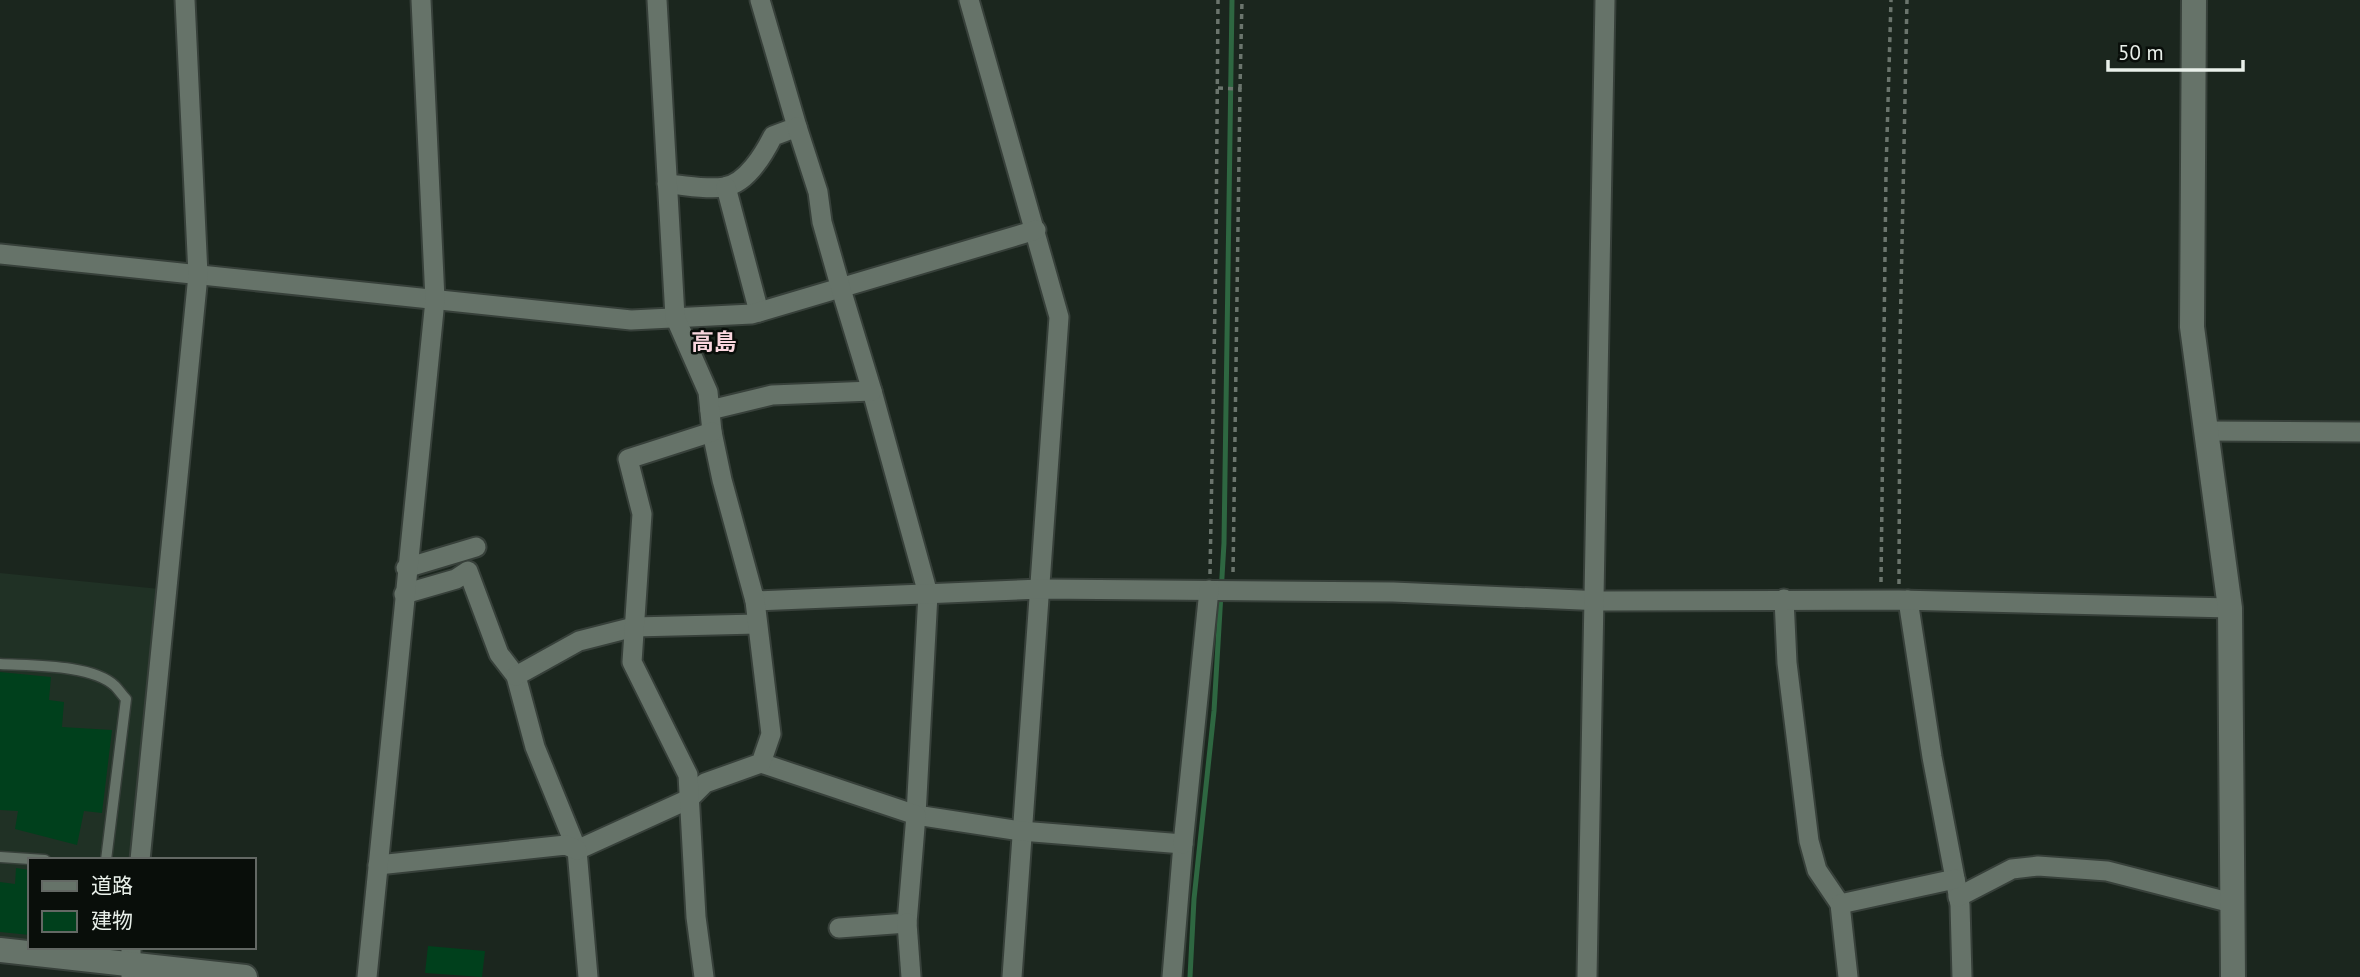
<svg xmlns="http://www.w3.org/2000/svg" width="2360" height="977" font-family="'PT Sans','Noto Sans JP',sans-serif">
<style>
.built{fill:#203125}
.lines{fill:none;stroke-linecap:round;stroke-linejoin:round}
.stream{stroke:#2e6741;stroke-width:5}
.building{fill:#00401c}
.service-casing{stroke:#37403a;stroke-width:13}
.minor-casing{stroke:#37403a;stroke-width:23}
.tertiary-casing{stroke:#37403a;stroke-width:28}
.path{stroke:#6b756d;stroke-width:3.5;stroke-dasharray:5 5;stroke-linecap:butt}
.service{stroke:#667369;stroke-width:10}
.minor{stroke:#667369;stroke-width:19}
.tertiary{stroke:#667369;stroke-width:24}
.labels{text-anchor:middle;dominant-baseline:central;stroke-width:5;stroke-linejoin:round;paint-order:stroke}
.neighbourhood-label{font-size:23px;font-weight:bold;fill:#f9d6de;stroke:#090e0a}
</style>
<rect width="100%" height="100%" fill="#1b261e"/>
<!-- built -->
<path class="built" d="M0 573 160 589 133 860H30V943L0 940Z"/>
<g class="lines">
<!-- stream -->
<path class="stream" d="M1190 977 1194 899 1214 711 1224 543 1232 0"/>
</g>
<!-- building -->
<g class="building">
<path d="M0 672 51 677 49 700 64 702 62 727 112 730 102 813 84 811 77 845 15 829 18 811 0 810Z"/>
<path d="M16 868 30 870V935L0 932V882L15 884Z"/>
<path d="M428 946 485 951 482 977 425 973Z"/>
</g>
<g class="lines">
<defs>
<g id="service">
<path d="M0 664C31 666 92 664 115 686 119 690 122 695 126 699L106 860"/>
<path d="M0 857 45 860"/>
</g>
<g id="minor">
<path d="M969 0 1059 317 1012 977"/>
<path d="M667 184C685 185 706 190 724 187 746 184 764 154 773 136L797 127 760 0"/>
<path d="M726 187 759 312"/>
<path d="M0 254 631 320 752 314 1036 230"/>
<path d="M872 391 928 594 916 815 1021 831 1183 844 1172 977"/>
<path d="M710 410 772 395 872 391 841 289 822 222 818 192 797 127"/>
<path d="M2205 431 2360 432"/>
<path d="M406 568 476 547"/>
<path d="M404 594 456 579 468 571 499 654 516 676 535 747 577 850 588 977"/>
<path d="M1784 599 1787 663 1809 841 1817 870 1840 904"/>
<path d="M1908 600 1932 757 1960 905 1962 977"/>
<path d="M755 601 1041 589 1393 592 1603 601 1899 600 2230 608"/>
<path d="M516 676 579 641 634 627 757 624"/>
<path d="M761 763 916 815 907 923 839 928"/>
<path d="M1183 844 1209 590"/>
<path d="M577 850 689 799 705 783 761 763 771 734 755 601 722 480 712 432 708 392 675 317 657 0"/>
<path d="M140 860 198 275 185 0"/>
<path d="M378 865 566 845 577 850"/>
<path d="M1958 897 2012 869 2038 866 2107 871 2232 903"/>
<path d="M907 923 911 977"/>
<path d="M131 977V947"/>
<path d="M367 977 435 300 421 0"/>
<path d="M704 977 696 917 688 775 632 662 642 514 628 459 712 432"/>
<path d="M1587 977 1605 0"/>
<path d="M1848 977 1840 904 1955 879"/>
</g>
<g id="tertiary">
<path d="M2194 0 2192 327 2230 608 2233 977"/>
<path d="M0 950 245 977"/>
</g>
</defs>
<!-- service casing -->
<use href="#service" class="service-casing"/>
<!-- minor casing -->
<use href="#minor" class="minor-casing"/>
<!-- tertiary casing -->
<use href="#tertiary" class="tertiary-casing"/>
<!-- path -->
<g class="path">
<path d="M1218 88 1240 89 1233 574"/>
<path d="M1240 89 1242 0"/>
<path d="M1210 574 1216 249 1218 0"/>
<path d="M1881 582 1886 172 1891 0"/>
<path d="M1899 584 1900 341 1907 0"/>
</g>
<!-- service -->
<use href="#service" class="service"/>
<!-- minor -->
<use href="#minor" class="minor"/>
<!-- tertiary -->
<use href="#tertiary" class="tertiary"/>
</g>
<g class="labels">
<!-- neighbourhood labels -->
<g class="neighbourhood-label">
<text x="714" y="341">高島</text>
</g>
</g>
<!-- legend -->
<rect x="28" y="858" width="228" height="91" fill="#090e0a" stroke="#636864" stroke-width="2"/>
<rect x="42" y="881" width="35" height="10" fill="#667369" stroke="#636864" stroke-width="2"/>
<text x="91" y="893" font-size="21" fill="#e9f0ea">道路</text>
<rect x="42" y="911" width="35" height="21" fill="#00401c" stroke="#636864" stroke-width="2"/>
<text x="91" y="928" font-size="21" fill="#e9f0ea">建物</text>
<!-- scale -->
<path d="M2108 60v10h135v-10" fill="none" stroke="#e9f0ea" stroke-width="3.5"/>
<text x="2118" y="60" font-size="21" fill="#e9f0ea" stroke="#090e0a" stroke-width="5" paint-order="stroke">50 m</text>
</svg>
